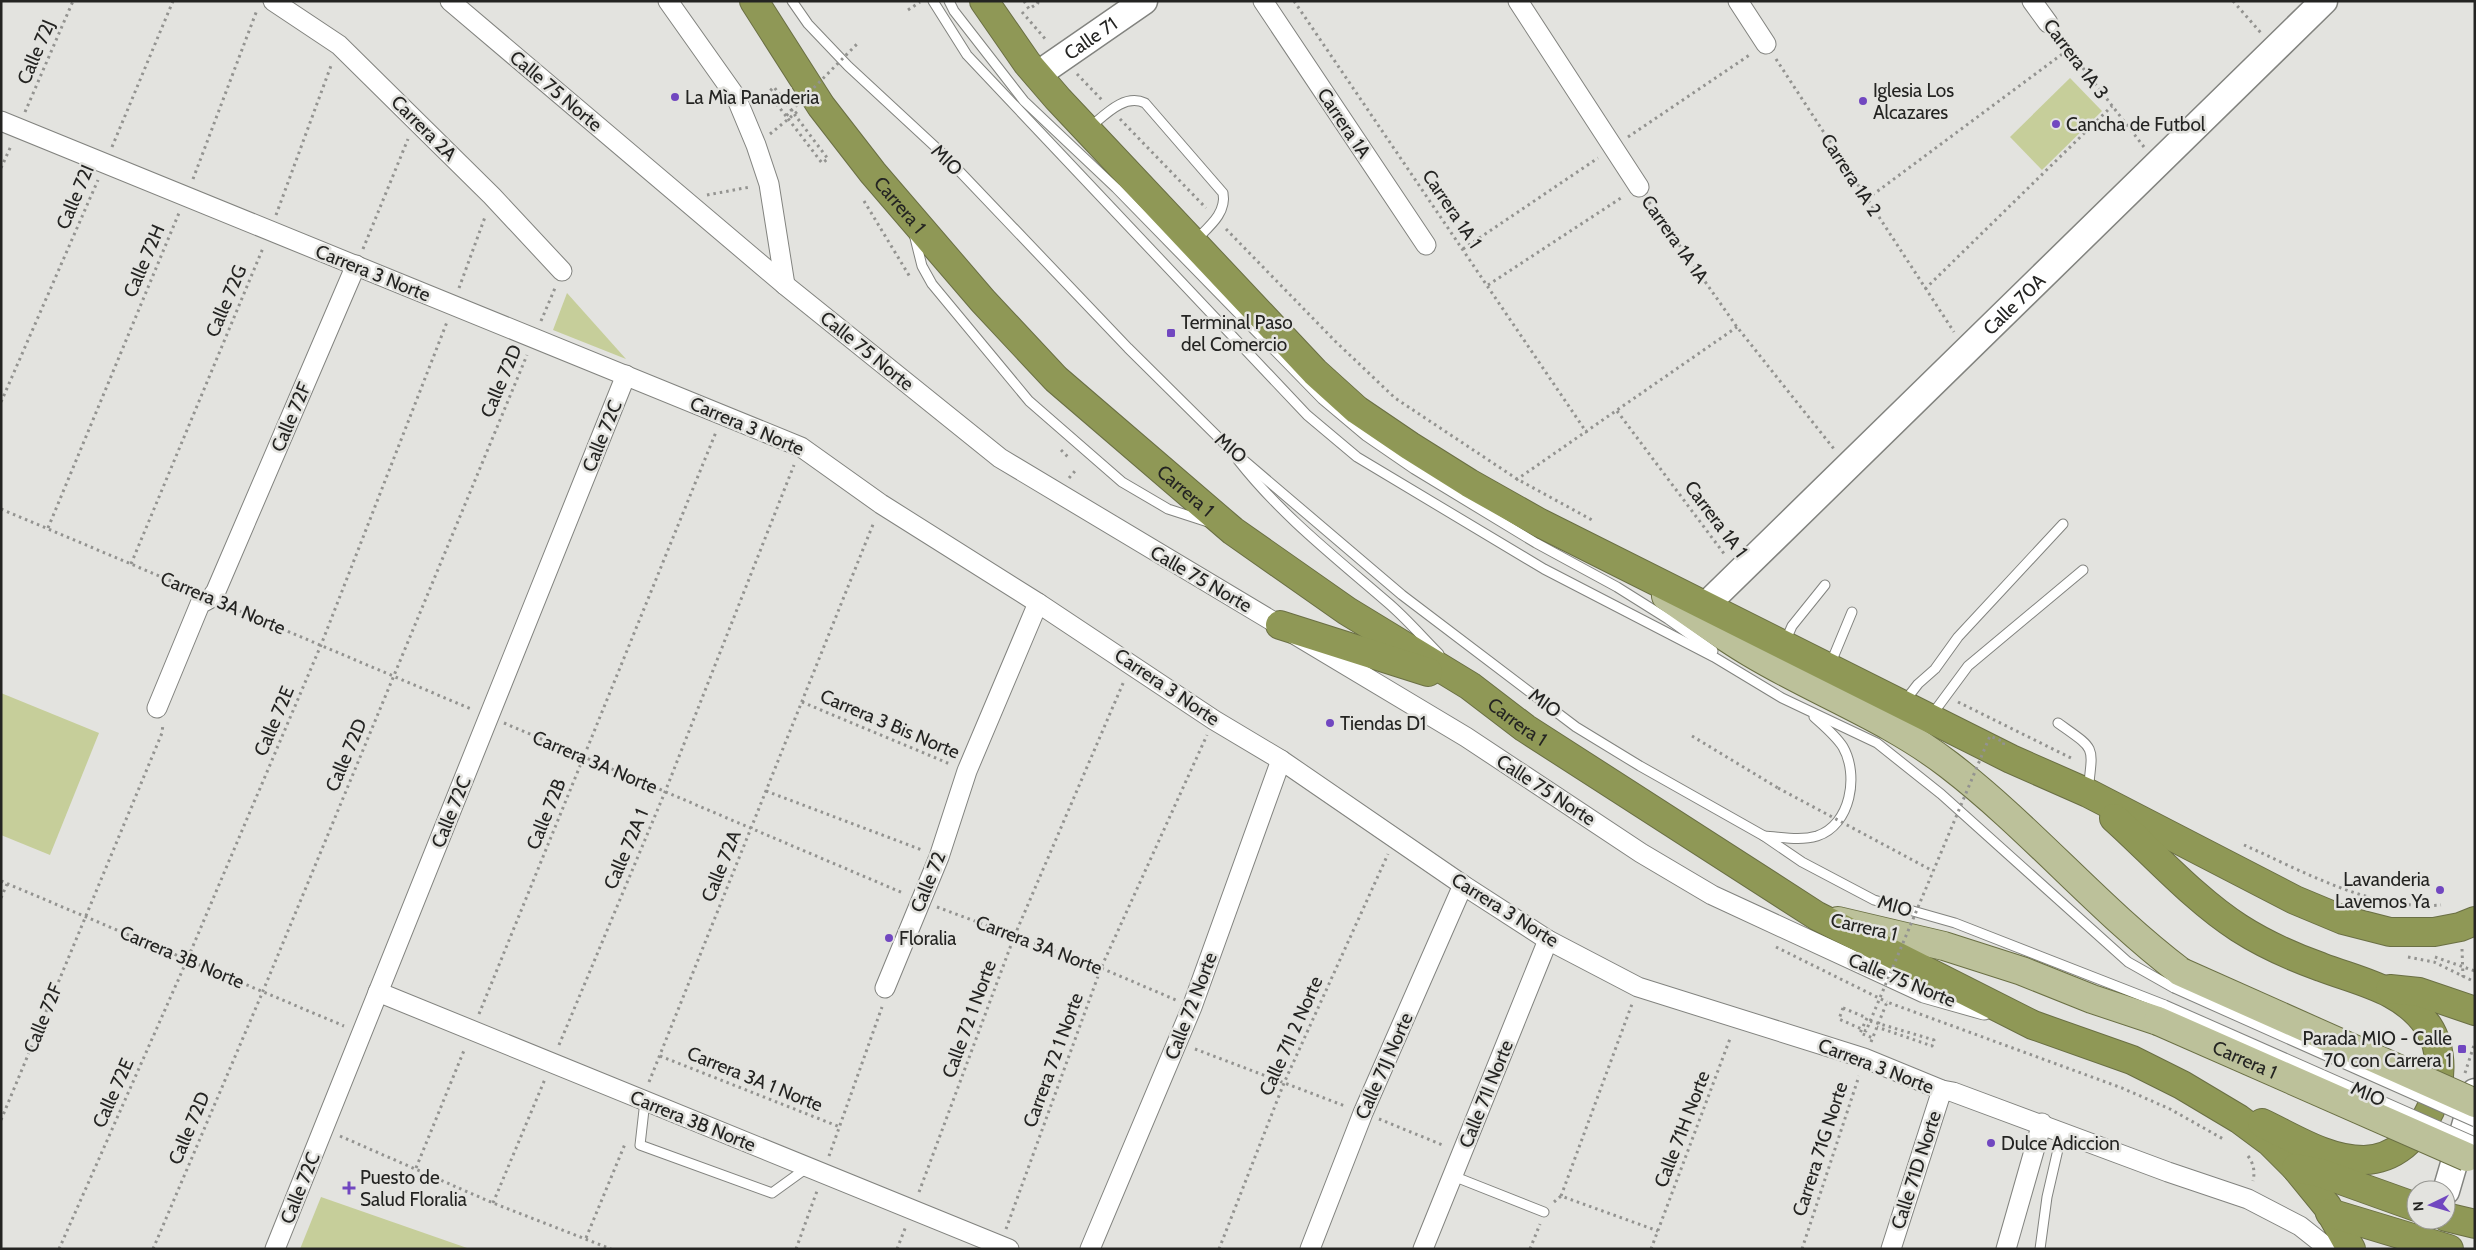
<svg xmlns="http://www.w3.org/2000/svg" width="2476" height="1250" font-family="Cabin,sans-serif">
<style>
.green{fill:#c6ce9a}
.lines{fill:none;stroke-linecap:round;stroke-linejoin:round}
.lane-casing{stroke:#82837f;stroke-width:11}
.street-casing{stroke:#82837f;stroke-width:21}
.secondary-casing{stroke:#82837f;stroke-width:29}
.primary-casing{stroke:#6a6f44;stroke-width:30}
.highway-casing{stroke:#6a6f44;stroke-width:30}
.path{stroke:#939390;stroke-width:3;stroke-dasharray:2.5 4;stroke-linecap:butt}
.lane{stroke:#fff;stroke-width:9}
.street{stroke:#fff;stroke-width:19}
.secondary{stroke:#fff;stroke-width:26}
.primary{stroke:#bcc19a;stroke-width:28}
.highway{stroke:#8f9856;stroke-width:28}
.lane-bridge-casing{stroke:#82837f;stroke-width:11;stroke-linecap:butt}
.primary-bridge-casing{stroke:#6a6f44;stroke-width:30;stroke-linecap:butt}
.path-bridge{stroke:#939390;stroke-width:3;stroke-dasharray:2.5 4;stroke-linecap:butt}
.lane-bridge{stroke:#fff;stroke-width:9}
.primary-bridge{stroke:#bcc19a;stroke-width:28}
.poi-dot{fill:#7147c0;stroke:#e3e3df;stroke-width:2}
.labels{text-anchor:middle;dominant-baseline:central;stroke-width:5;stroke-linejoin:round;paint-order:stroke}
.street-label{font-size:19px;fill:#242422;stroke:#e3e3df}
.poi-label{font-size:19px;fill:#242422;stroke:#e3e3df;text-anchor:start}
</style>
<rect width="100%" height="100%" fill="#e3e3df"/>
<!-- green -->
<g class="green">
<path d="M2070 78 2102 111 2042 170 2010 137Z"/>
<path d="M567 293 626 359 553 330Z"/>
<path d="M1 693 99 733 50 855 1 835Z"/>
<path d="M321 1197 470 1249H300Z"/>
</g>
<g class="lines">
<defs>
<g id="lane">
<path d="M792 1 808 24 848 66 943 154 1128 348 1227 446 1402 595 1576 727 1640 766 1764 836 1802 862 1874 900 1955 923 2165 1005"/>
<path d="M933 1 967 55 1307 415 1357 457 1544 569 1714 657 1782 698 1877 743 1941 794 2128 962 2174 988"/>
<path d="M949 1 954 11 1024 101 1116 188 1322 399 1366 436 1414 469 1536 543 1617 587 1668 619 1713 651"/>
<path d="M1089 128C1104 116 1124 93 1145 103L1223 193C1227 214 1207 228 1194 242"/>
<path d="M914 234 922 266 932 284 1029 401 1122 482 1168 509 1208 522"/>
<path d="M1238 460C1281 515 1335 557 1387 602 1406 618 1422 637 1439 654"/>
<path d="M1785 642 1792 626 1825 585"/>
<path d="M1830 665 1852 612"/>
<path d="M1904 702 1918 684 1935 669 1958 637 2063 524"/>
<path d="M1931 716 1968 666 2083 570"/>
<path d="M2058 723C2097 751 2093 744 2088 791"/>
<path d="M1764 836C1782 837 1800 841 1817 836 1851 825 1859 775 1843 747 1836 736 1824 726 1814 717"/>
<path d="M645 1101 640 1145 772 1193 808 1167"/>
<path d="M1453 1176 1544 1212"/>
<path d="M2040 1249 2047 1197 2062 1132"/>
</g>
<g id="street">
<path d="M273 1 339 45 492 196 562 271"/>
<path d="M450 1 785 285 1000 458 1466 737 1641 853 1712 895 1924 993 1984 1010"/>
<path d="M668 1 736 97 756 145 769 184 785 285"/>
<path d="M1263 1 1426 245"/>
<path d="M1518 1 1639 187"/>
<path d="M1738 1 1766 44"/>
<path d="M2032 1 2048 23"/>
<path d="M1 121 801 447 881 504 1038 603 1214 720 1281 760 1463 885 1548 940 1638 987 1864 1058 1942 1090 1953 1092 2168 1172 2248 1199 2300 1226 2329 1249"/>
<path d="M157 708 200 604 211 598 216 591 356 265"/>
<path d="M885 988 939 857 967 771 1038 603"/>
<path d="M378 992 1009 1249"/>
<path d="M275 1249 626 375"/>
<path d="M1090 1249 1192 1007 1281 760"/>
<path d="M1310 1249 1363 1113 1463 885"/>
<path d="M1423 1249 1548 940"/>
<path d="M1891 1249 1942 1090"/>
<path d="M2006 1249 2042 1123"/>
</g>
<g id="secondary">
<path id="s1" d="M1037 75 1144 1"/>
<path id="s2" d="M1705 606 2324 1"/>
<path d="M2446 1191 2475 1092"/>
</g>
<g id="primary">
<path d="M1666 596C1694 615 1722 636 1751 653 1816 692 1888 718 1949 765 2031 828 2098 909 2181 972"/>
<path d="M1838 921 1944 946 2022 971 2092 999 2158 1021"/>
</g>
<g id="highway">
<path id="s3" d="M754 1 821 106 873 173 983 301 1056 379 1233 531 1347 611 1470 686 1525 728 1817 916 2033 1025 2132 1060 2182 1085 2239 1119 2270 1142 2296 1168 2327 1206 2351 1249"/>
<path d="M984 1 1027 63 1058 99 1315 372 1357 410 1410 446 1469 483 1540 523 2011 759 2088 793 2295 900 2343 920 2390 932H2434L2460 927 2475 921"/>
<path d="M1280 625 1428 672"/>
<path d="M2114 818C2153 853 2195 900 2239 928 2264 944 2293 957 2321 967 2360 982 2403 989 2428 1026 2459 1073 2424 1159 2364 1160 2327 1160 2294 1138 2262 1123"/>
<path d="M2390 989 2419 992 2475 1011"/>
<path d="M2296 1168 2321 1173 2416 1207"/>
<path d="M2330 1213 2449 1249"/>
<path d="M2446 1217 2475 1224"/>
</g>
</defs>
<!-- lane casing -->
<use href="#lane" class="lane-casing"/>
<!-- street casing -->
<use href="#street" class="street-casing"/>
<!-- secondary casing -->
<use href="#secondary" class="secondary-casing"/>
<!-- primary casing -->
<use href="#primary" class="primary-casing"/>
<!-- highway casing -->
<use href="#highway" class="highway-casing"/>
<!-- path -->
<g class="path">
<path d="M1024 1 1029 9 1038 3 1037 1"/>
<path d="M1294 1 1587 433"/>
<path d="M2233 1 2261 33"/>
<path d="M908 10 920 2"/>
<path d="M1022 12 1047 41"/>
<path d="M2059 37 2144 147"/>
<path d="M1776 59 1954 332"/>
<path d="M1077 74 1102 100"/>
<path d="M25 112 73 1"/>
<path d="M786 116 768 93 774 87 798 119"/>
<path d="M1120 119 1206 208"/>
<path d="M770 134 798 111"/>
<path d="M1628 137 1751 54"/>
<path d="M112 147 173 1"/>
<path d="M1 168 11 146"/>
<path d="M193 179 257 10"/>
<path d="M707 195 750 187"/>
<path d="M1867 199 2069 49"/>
<path d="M864 201 910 277"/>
<path d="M1649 202 1737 327 1834 449"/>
<path d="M276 215 332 63"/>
<path d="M1226 229 1335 341 1395 398 1517 479 1592 520"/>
<path d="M363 249 408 139"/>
<path d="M1463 249 1598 158"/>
<path d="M1488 285 1624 196"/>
<path d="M459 288 485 217"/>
<path d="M1925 289 2112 106"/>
<path d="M541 321 555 288"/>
<path d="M1 402 98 180"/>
<path d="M1617 411 1725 555"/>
<path d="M1061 450 1069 458"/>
<path d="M1069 478 1075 471"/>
<path d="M1516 480 1737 327"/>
<path d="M1 509 190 589"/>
<path d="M48 528 179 213"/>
<path d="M131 564 263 248"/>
<path d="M228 606 471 709"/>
<path d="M802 702 950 764"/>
<path d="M1958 702 2073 759"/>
<path d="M504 723 903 893"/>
<path d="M1692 736 1778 788"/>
<path d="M766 791 922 850"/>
<path d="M2244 845C2305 872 2372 911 2441 905"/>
<path d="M1 881 344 1026"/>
<path d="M1 898 7 884"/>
<path d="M937 907 1101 968 1176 1000"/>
<path d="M1776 947 1887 1002"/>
<path d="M2462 949 2463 977"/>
<path d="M2408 957 2434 962 2475 982"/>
<path d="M1843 1008 1867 1018 1860 1033 1873 1038"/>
<path d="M479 1014 716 432"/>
<path d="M1871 1042 1887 1002 2122 1088 2170 1109 2225 1140"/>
<path d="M559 1045 665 792 794 465"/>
<path d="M1195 1049 1345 1106"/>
<path d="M660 1056 840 1127"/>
<path d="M2465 1073 2475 1042"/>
<path d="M649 1082 874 522"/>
<path d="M1379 1119 1445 1146"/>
<path d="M1 1120 162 733 163 724"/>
<path d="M340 1136 493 1203 611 1249"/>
<path d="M829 1156 882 1007"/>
<path d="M2248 1156C2254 1164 2255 1172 2253 1181"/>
<path d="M416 1168 465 1048"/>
<path d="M919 1192 1014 937 1124 681"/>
<path d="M1561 1196 1632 1004"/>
<path d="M1554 1202 1561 1196 1658 1231"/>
<path d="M493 1203 545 1079"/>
<path d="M1006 1229 1101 968 1207 735"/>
<path d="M586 1238 625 1144"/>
<path d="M59 1249 187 960 321 645 447 322"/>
<path d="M153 1249 263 991 527 355"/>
<path d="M796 1249 817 1191"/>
<path d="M897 1249 906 1226"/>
<path d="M1219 1249 1284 1083 1388 854"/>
<path d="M1530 1249 1540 1224"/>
<path d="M1651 1249 1731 1036"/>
<path d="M1802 1249 1859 1076"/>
</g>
<!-- lane -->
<use href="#lane" class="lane"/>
<!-- street -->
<use href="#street" class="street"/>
<!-- secondary -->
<use href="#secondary" class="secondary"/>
<!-- primary -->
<use href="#primary" class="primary"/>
<!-- highway -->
<use href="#highway" class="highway"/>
<defs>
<g id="lane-bridge">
<path d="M2174 988 2475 1122"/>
<path d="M2165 1005 2475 1142"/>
</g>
<g id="primary-bridge">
<path d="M2181 972 2475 1103"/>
<path id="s4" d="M2158 1021 2467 1157"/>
</g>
</defs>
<!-- lane-bridge casing -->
<use href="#lane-bridge" class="lane-bridge-casing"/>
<!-- primary-bridge casing -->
<use href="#primary-bridge" class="primary-bridge-casing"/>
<!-- path-bridge -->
<g class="path-bridge">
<path d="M798 119 828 159 822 163 786 116 859 42"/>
<path d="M1778 788 1933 871"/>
<path d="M2435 957 2475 971"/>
<path d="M1843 1008 1839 1019 1866 1031 1990 736 2004 742 2003 746"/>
<path d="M1870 1021 1934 1040 1932 1046 1877 1027"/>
</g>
<!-- lane-bridge -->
<use href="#lane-bridge" class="lane-bridge"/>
<!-- primary-bridge -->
<use href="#primary-bridge" class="primary-bridge"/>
</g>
<!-- markers -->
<g class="poi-dot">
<circle cx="675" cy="97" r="5"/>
<circle cx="1863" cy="101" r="5"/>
<circle cx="2056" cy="124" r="5"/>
<rect x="1166" y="328" width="10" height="10" rx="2.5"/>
<circle cx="1330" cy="723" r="5"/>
<circle cx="2440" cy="890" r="5"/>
<circle cx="889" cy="938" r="5"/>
<rect x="2457" y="1044" width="10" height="10" rx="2.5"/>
<circle cx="1991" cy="1143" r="5"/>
<path d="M346.5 1180.5h5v5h5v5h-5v5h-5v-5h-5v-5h5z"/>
</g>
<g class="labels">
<!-- street labels -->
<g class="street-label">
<text stroke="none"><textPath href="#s1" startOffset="65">Calle 71</textPath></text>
<text transform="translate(36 52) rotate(-67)">Calle 72J</text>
<text transform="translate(2076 59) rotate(53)">Carrera 1A 3</text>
<text transform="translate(556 91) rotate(40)">Calle 75 Norte</text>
<text transform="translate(1344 123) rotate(56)">Carrera 1A</text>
<text transform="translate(424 128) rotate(45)">Carrera 2A</text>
<text transform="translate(947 160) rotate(45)">MIO</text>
<text transform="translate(1851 175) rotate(57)">Carrera 1A 2</text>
<text transform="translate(75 197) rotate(-67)">Calle 72I</text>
<text stroke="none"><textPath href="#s3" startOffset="251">Carrera 1</textPath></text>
<text transform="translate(1452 209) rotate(56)">Carrera 1A 1</text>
<text transform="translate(1675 239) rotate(55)">Carrera 1A 1A</text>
<text transform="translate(144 261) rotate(-67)">Calle 72H</text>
<text transform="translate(373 273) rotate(22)">Carrera 3 Norte</text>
<text transform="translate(226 301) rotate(-67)">Calle 72G</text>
<text stroke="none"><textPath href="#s2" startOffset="432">Calle 70A</textPath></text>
<text transform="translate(867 351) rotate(39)">Calle 75 Norte</text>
<text transform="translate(501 381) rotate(-67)">Calle 72D</text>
<text transform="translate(291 417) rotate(-67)">Calle 72F</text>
<text transform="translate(747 426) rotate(23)">Carrera 3 Norte</text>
<text transform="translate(602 436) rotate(-68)">Calle 72C</text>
<text transform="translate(1231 448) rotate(41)">MIO</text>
<text stroke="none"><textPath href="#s3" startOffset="656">Carrera 1</textPath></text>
<text transform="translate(1716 519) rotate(53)">Carrera 1A 1</text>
<text transform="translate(1201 579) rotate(30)">Calle 75 Norte</text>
<text transform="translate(223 603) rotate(23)">Carrera 3A Norte</text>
<text transform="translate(1167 687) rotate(34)">Carrera 3 Norte</text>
<text transform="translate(1545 703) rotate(37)">MIO</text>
<text transform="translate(274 721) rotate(-67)">Calle 72E</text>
<text stroke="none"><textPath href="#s3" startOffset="1061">Carrera 1</textPath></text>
<text transform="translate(890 724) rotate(23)">Carrera 3 Bis Norte</text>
<text transform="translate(346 755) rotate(-67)">Calle 72D</text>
<text transform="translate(595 762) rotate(23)">Carrera 3A Norte</text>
<text transform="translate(1546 790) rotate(33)">Calle 75 Norte</text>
<text transform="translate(451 812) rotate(-68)">Calle 72C</text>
<text transform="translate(546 814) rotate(-68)">Calle 72B</text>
<text transform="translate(626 849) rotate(-67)">Calle 72A 1</text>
<text transform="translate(721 866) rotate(-68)">Calle 72A</text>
<text transform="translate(928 882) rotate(-68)">Calle 72</text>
<text transform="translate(1895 906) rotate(17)">MIO</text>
<text transform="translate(1505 910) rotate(32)">Carrera 3 Norte</text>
<text transform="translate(1864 927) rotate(13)">Carrera 1</text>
<text transform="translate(1039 945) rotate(21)">Carrera 3A Norte</text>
<text transform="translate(182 957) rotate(23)">Carrera 3B Norte</text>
<text transform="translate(1902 980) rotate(22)">Calle 75 Norte</text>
<text transform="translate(1191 1006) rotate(-69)">Calle 72 Norte</text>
<text transform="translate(43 1018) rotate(-68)">Calle 72F</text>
<text transform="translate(969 1019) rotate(-70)">Calle 72 1 Norte</text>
<text transform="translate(1291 1036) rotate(-66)">Calle 71I 2 Norte</text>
<text transform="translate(1053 1060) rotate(-70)">Carrera 72 1 Norte</text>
<text stroke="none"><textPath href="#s4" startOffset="95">Carrera 1</textPath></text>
<text transform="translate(1384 1066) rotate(-66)">Calle 71J Norte</text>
<text transform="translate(1876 1066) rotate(21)">Carrera 3 Norte</text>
<text transform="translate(755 1079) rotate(22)">Carrera 3A 1 Norte</text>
<text transform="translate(113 1093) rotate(-66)">Calle 72E</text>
<text transform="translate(1486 1094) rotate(-68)">Calle 71I Norte</text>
<text transform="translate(2368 1094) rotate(24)">MIO</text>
<text transform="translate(693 1121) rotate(22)">Carrera 3B Norte</text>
<text transform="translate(189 1128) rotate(-67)">Calle 72D</text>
<text transform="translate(1682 1129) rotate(-69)">Calle 71H Norte</text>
<text transform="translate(1820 1149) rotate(-72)">Carrera 71G Norte</text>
<text transform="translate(1916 1170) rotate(-72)">Calle 71D Norte</text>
<text transform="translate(300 1188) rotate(-68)">Calle 72C</text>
</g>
<!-- poi labels -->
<g class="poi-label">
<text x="1873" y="90">Iglesia Los<tspan x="1873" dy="22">Alcazares</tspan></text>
<text x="685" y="97">La Mìa Panaderia</text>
<text x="2066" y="124">Cancha de Futbol</text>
<text x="1181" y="322">Terminal Paso<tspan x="1181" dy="22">del Comercio</tspan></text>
<text x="1340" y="723">Tiendas D1</text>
<text x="2430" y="879" text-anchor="end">Lavanderia<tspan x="2430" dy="22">Lavemos Ya</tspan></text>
<text x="899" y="938">Floralia</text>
<text x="2452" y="1038" text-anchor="end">Parada MIO - Calle<tspan x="2452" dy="22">70 con Carrera 1</tspan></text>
<text x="2001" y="1143">Dulce Adiccion</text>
<text x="360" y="1177">Puesto de<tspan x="360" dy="22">Salud Floralia</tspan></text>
</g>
</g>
<!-- border -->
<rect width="2476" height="1250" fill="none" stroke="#242422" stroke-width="5"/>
<!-- north arrow -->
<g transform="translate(2431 1205) rotate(265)"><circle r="24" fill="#e3e3df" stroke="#979793"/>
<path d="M0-4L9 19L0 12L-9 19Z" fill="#7147c0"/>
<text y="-8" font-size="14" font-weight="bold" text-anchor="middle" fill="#242422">N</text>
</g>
</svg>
